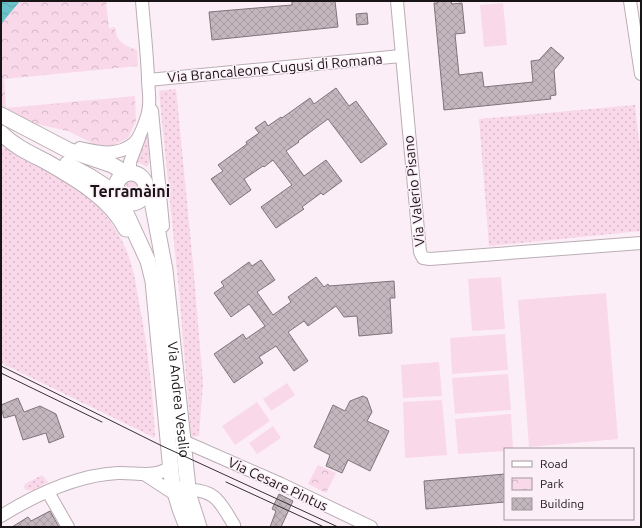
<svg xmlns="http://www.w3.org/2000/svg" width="642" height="528" font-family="Ubuntu,sans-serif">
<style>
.grass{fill:url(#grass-dots)}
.park{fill:url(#park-crowns)}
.pitch{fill:#f9d8ea}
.water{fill:url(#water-waves)}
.building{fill:url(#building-cross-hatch);stroke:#80747a}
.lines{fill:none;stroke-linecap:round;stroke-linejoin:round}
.minor-casing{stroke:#baadb4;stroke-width:14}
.major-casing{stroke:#baadb4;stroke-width:17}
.minor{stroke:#fff;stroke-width:12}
.major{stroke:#fff;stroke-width:15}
.tram{stroke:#352f32;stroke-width:1}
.labels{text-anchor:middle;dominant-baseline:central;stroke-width:3;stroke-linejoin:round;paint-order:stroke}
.street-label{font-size:14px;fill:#191517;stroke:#fceef6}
.quarter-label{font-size:16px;font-weight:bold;fill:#191517;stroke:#fceef6}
</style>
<defs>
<pattern id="grass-dots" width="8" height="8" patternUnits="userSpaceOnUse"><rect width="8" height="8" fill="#f9d8ea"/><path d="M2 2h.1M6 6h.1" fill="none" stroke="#d5b8c8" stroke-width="1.8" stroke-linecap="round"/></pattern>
<pattern id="park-crowns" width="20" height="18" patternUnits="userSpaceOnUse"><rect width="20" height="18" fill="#f9d8ea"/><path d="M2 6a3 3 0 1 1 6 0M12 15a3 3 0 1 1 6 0" fill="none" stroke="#d5b8c8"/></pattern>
<pattern id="water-waves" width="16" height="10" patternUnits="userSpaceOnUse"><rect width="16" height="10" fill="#6ac2c9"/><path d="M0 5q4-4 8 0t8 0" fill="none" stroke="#5ba6ac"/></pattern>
<pattern id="building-cross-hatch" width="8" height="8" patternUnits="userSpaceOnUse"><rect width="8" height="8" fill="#c3b6bc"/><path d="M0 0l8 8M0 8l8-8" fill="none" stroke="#a79ca1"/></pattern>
</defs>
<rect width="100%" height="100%" fill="#fceef6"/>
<!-- grass -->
<g class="grass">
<path d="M176 89 193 264 203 383 199 436 191 437 180 302 159 91Z"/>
<path d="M635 105 641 159V231L489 246 479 119Z"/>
<path d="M151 121 149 164 147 167 136 161Z"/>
<path d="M1 146C19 156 36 166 54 176 66 182 79 189 89 198 103 211 114 225 122 241 132 260 136 282 139 303 148 347 153 393 155 438L1 363Z"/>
<path d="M42 475 48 482C40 486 32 494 24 488L25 484Z"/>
</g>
<!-- park -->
<g class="park">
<path d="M1 1H106L109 28 115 27C116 42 124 45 137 50L138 66 4 79 6 108 135 96 136 121 128 138 110 147 94 144 68 131 28 122 1 106Z"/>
<circle cx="131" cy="187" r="15"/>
<path d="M318 465 336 473 326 493 308 484Z"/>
</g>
<!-- pitch -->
<g class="pitch">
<path d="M503 3 507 45 484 47 480 5Z"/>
<path d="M501 277 505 329 472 331 468 279Z"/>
<path d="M606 293 618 439 529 447 518 300Z"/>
<path d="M505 334 508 370 452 374 450 338Z"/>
<path d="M439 362 442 396 403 398 401 365Z"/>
<path d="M508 374 511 410 455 414 452 378Z"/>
<path d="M287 383 295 395 271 411 263 399Z"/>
<path d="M442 400 447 455 405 458 403 402Z"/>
<path d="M257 402 270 421 235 445 222 426Z"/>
<path d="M511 414 513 449H505V451L458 454 455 419Z"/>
<path d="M273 426 281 438 257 454 249 443Z"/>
</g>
<!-- water -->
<path class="water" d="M1 1H20L1 24Z"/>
<!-- building -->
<g class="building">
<path d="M292 1H335L338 27 212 40 209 12 292 5Z"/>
<path d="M437 1H451L452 4 462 3 465 33 455 34 459 75 482 72 484 87 533 82 531 61 539 60 551 47 564 58 554 70 556 95 550 96 551 99 444 110 434 3H438Z"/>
<path d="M367 13 368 24 357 25 356 14Z"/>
<path d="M336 88 349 106 356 101 387 144 361 163 328 119 298 141 299 142 286 151 304 176 326 160 342 181 323 195 321 193 302 207 304 209 276 228 261 207 292 185 273 160 264 167 263 166 244 179 251 190 230 205 211 179 223 171 218 165 247 144 246 142 259 133 255 128 265 121 268 126 281 117 282 118 310 98 314 104Z"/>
<path d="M261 260 275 280 257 292 273 315 291 302 288 297 316 277 324 287 328 284 329 286 394 281 395 298H390L392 333 359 336 357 316 344 317 336 306 308 326 304 321 288 332 308 361 294 371 276 346 259 357 263 363 234 383 214 354 243 334 246 339 265 326 249 304 231 317 214 293 224 286 221 282 231 275 249 262 252 266Z"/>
<path d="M363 396 367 398 372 412 367 421 389 431 370 471 348 460 342 473 326 466 330 455 314 447 333 405 345 411 350 401Z"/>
<path d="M18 398 24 412 40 406 56 414 64 437 49 443 46 433 23 440 15 415 4 418 1 408V405Z"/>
<path d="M505 474V502L426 509 424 481Z"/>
<path d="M279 494 293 501 281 527H270L276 511 272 509Z"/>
<path d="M50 511 59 527H12L28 517 31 521Z"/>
</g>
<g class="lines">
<defs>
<g id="minor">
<path d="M397 1 420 252 423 258 430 259 641 243"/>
<path d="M630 1 641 74"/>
<path d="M148 80 401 56"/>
<path d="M149 107 152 111 163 226"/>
<path d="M80 148C98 152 117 157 133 144 140 139 149 114 149 105 150 96 148 87 148 78 147 52 144 27 142 1"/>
<path d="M130 172V162L139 138"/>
<path d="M183 441 281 484 371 527"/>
<path d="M144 474 176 495"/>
<path d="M188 490C216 489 221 504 234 525"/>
<path d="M48 492 68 527"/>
<path d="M1 516C35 495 76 475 118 473 135 472 157 479 171 466"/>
</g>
<g id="major">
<path d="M1 115 68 150 112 165 126 173"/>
<path d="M1 133C14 146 29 153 45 161 75 178 110 198 126 229"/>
<path d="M67 164 91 177 117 194"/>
<circle cx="131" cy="188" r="15"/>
<path id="s1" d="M146 190 152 201 165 270 188 488 190 499 199 527"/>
<path d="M123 201 125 211 148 261 153 281 172 482 180 509 187 527"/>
</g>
</defs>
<!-- minor casing -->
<use href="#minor" class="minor-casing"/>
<!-- major casing -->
<use href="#major" class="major-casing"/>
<!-- minor -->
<use href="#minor" class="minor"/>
<!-- major -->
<use href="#major" class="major"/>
<!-- tram -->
<g class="tram">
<path d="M1 366 160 445 338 527"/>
<path d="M1 373 102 422"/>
<path d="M226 482 324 527"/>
</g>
</g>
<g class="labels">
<!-- street labels -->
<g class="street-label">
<text transform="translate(275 68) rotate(-5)">Via Brancaleone Cugusi di Romana</text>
<text transform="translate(414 191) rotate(-96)">Via Valerio Pisano</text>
<text stroke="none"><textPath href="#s1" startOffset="213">Via Andrea Vesalio</textPath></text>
<text transform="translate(278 484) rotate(25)">Via Cesare Pintus</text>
</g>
<!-- quarter labels -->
<g class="quarter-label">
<text x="130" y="191">Terramàini</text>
</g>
</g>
<!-- border -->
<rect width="642" height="528" fill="none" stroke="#191517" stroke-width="4"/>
<!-- legend -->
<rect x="504" y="448" width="130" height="72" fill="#fceef6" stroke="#a1979d"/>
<rect x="512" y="461" width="20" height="6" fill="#ffffff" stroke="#a1979d"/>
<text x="540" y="468" font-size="12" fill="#191517">Road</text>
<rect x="512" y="478" width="20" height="12" fill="url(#park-crowns)" stroke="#a1979d"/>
<text x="540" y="488" font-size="12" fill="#191517">Park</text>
<rect x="512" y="498" width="20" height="12" fill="url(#building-cross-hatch)" stroke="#a1979d"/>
<text x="540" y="508" font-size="12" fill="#191517">Building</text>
</svg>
